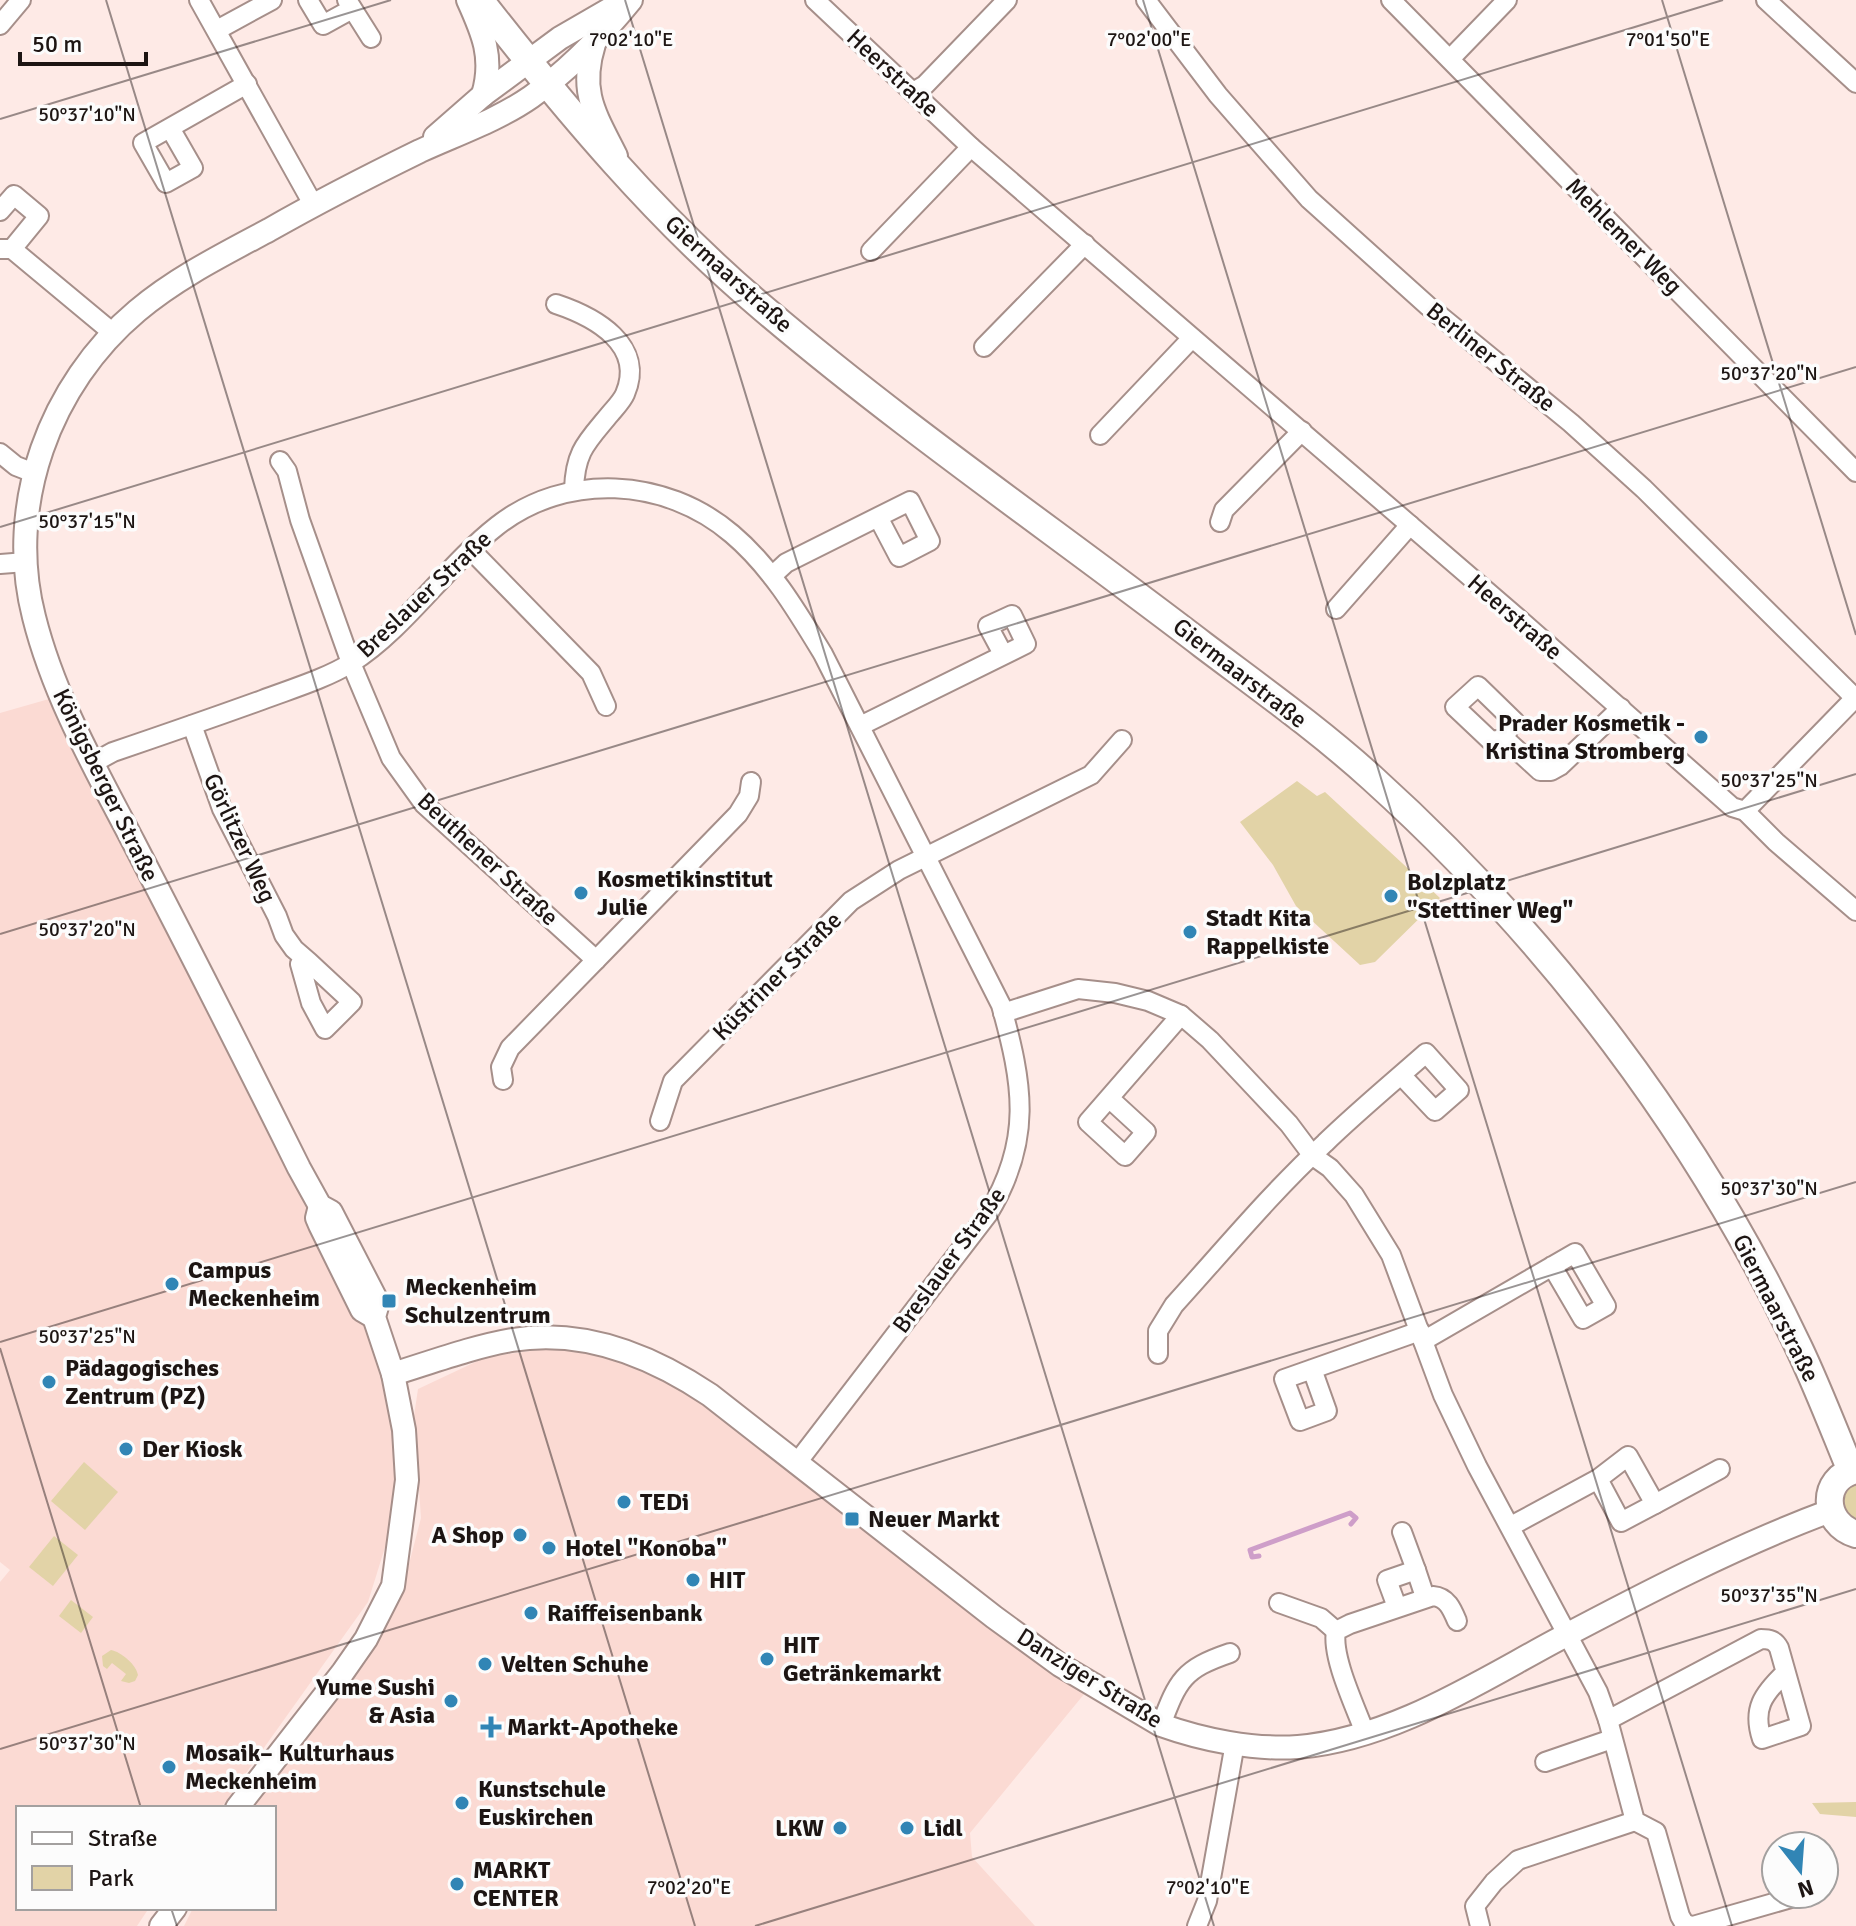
<svg xmlns="http://www.w3.org/2000/svg" width="1856" height="1926" font-family="Signika,sans-serif">
<style>
.built{fill:#fbdad3}
.green{fill:#e2d3a7}
.lines{fill:none;stroke-linecap:round;stroke-linejoin:round}
.stream{stroke:#ce9ec9;stroke-width:5}
.minor-casing{stroke:#a68f8a;stroke-width:22}
.tertiary-casing{stroke:#a68f8a;stroke-width:26}
.secondary-casing{stroke:#a68f8a;stroke-width:30}
.minor{stroke:#fff;stroke-width:18}
.tertiary{stroke:#fff;stroke-width:22}
.secondary{stroke:#fff;stroke-width:26}
.ticks{fill:none;stroke:#1d1513;stroke-width:2;stroke-opacity:0.45}
.poi-dot{fill:#3185b5;stroke:#fcfcfc;stroke-width:3}
.labels{text-anchor:middle;dominant-baseline:central;stroke-width:7;stroke-linejoin:round;paint-order:stroke}
.street-label{font-size:24px;fill:#1d1513;stroke:#fcfcfc}
.poi-label{font-size:24px;font-weight:bold;fill:#1d1513;stroke:#fcfcfc;text-anchor:start}
.ticks-label{font-size:20px;text-anchor:middle;fill:#1d1513;stroke:#fcfcfc;stroke-width:7;stroke-linejoin:round;paint-order:stroke}
</style>
<rect width="100%" height="100%" fill="#feeae6"/>
<!-- built -->
<g class="built">
<path d="M49 699 118 829 373 1340 391 1427 398 1482 386 1544 368 1602 221 1808H18V1908H149L137 1926H0V1582L10 1570 0 1562V713Z"/>
<path d="M562 1347 652 1365 700 1396 812 1487 1085 1693 970 1833 972 1857 1035 1926H184L193 1908H274V1808H249L366 1662 403 1587 421 1518 414 1416 418 1389 486 1357Z"/>
</g>
<!-- green -->
<g class="green">
<path d="M1297 781 1317 796 1325 792 1440 898 1375 962 1360 965 1296 906 1273 865 1240 822Z"/>
<path d="M84 1462 118 1492 85 1530 51 1501Z"/>
<path d="M1856 1481V1522L1846 1517 1841 1495Z"/>
<path d="M54 1536 78 1555 53 1586 29 1567Z"/>
<path d="M71 1600 93 1617 81 1633 59 1616Z"/>
<path d="M111 1650C121 1652 136 1664 138 1675L135 1681 129 1683 121 1681 126 1674 112 1663 107 1669 103 1666 102 1656Z"/>
<path d="M1856 1802V1817L1820 1814 1812 1803Z"/>
</g>
<g class="lines">
<!-- stream -->
<path class="stream" d="M1259 1556 1252 1557 1250 1550 1350 1513 1356 1518 1351 1524"/>
<defs>
<g id="minor">
<path d="M199 0 314 206"/>
<path d="M308 0 323 25 352 9"/>
<path d="M347 0 371 38"/>
<path d="M815 0 971 147 1519 619 1732 807 1745 811 1776 842 1856 911"/>
<path d="M1146 0 1218 95 1309 199 1428 306 1571 423 1644 489 1855 698"/>
<path d="M1391 0 1856 472"/>
<path d="M1766 0 1856 83"/>
<path d="M0 25 21 0"/>
<path d="M217 30 272 0"/>
<path d="M1450 59 1507 0"/>
<path d="M913 92 925 85 1007 0"/>
<path d="M170 128 193 168 166 183 143 143 247 84"/>
<path d="M0 211 14 195 39 216 12 249"/>
<path d="M0 249H12L113 333"/>
<path d="M871 251 971 147"/>
<path d="M556 304C595 317 646 345 625 394 622 401 615 408 610 414 587 442 575 451 574 490"/>
<path d="M984 347 1085 244"/>
<path d="M1100 435 1192 338"/>
<path d="M0 453 16 466 34 473"/>
<path d="M280 461 287 471 300 520 351 663 391 758 424 804 596 960 510 1048 501 1067 503 1080"/>
<path d="M1220 522 1224 510 1302 431"/>
<path d="M471 550 591 673 606 706"/>
<path d="M0 564 26 562"/>
<path d="M772 576 786 563 910 501 930 541 899 557 878 517"/>
<path d="M1336 609 1410 525"/>
<path d="M192 725 222 809 277 916 284 935 294 949 309 962 300 964 311 1003 325 1029 352 1002 309 962"/>
<path d="M860 726 1026 644 1012 615 988 626 1003 654"/>
<path d="M1505 739 1509 727 1515 722 1478 686 1455 707 1491 741 1505 739 1540 771H1551L1560 766 1621 708"/>
<path d="M93 763 113 752C163 735 212 718 262 700 291 689 325 679 351 663 404 630 447 565 497 526 566 472 665 477 732 534 771 567 797 611 823 654L1001 1005C1023 1084 1033 1140 988 1214L796 1464"/>
<path d="M1745 811 1856 697"/>
<path d="M596 960 738 814 749 796 751 782"/>
<path d="M1003 1013 1078 989 1115 993 1148 1001 1181 1015 1210 1040 1258 1091 1289 1124 1313 1156 1330 1168 1354 1195 1391 1255 1443 1395 1477 1466 1598 1692 1608 1720 1635 1821 1656 1832 1680 1916 1684 1923 1691 1926"/>
<path d="M1109 1098 1146 1132 1125 1156 1088 1122 1181 1015"/>
<path d="M660 1121 673 1081 851 901 899 870 1091 775 1122 740"/>
<path d="M1423 1341 1575 1253 1606 1306 1583 1319 1552 1266"/>
<path d="M1158 1354V1331L1174 1305C1223 1251 1271 1193 1325 1143 1357 1112 1392 1083 1426 1053L1459 1090 1435 1111 1401 1075"/>
<path d="M1312 1369 1327 1411 1300 1421 1284 1379 1420 1331"/>
<path d="M1655 1504 1720 1469"/>
<path d="M1511 1526 1598 1479 1621 1522 1655 1504 1628 1456 1598 1479"/>
<path d="M1402 1532 1416 1570"/>
<path d="M1279 1603 1321 1618 1336 1631"/>
<path d="M1397 1607 1387 1580 1416 1570 1425 1597"/>
<path d="M1608 1720 1761 1639C1769 1639 1775 1640 1779 1648L1801 1726 1762 1739C1752 1709 1763 1694 1785 1673"/>
<path d="M1161 1725C1178 1680 1183 1669 1230 1653"/>
<path d="M1365 1733C1356 1708 1331 1657 1336 1631L1350 1624 1433 1596C1447 1597 1452 1609 1457 1621"/>
<path d="M1545 1762 1612 1739"/>
<path d="M1197 1926 1207 1901 1235 1743"/>
<path d="M1480 1926 1475 1906 1494 1882 1518 1860 1635 1821"/>
<path d="M1693 1926 1805 1894"/>
</g>
<g id="tertiary">
<path d="M468 0C483 33 494 58 483 95"/>
<path d="M594 44C579 92 595 114 616 156"/>
<path d="M435 137 483 95 560 38 624 1"/>
<path d="M320 1206 317 1218 320 1225 362 1310 374 1317"/>
<path d="M393 1374C432 1362 472 1347 512 1340 584 1328 652 1356 710 1395L994 1617 1060 1665 1161 1725C1203 1740 1253 1750 1298 1747 1391 1739 1475 1684 1555 1641 1642 1595 1738 1545 1830 1511"/>
<path d="M237 1808 343 1672 366 1639 393 1586 407 1480 404 1430 393 1374 374 1317 378 1303 331 1212 320 1206 299 1168C245 1059 190 951 134 843 96 770 54 697 34 617 5 505 50 384 137 311 176 278 224 254 269 230 318 202 369 176 420 151 457 134 498 120 531 97 570 69 601 37 631 0"/>
<path d="M161 1926 175 1908"/>
</g>
<g id="secondary">
<path d="M480 0C566 110 657 219 764 309 904 428 1057 533 1203 645 1260 688 1319 730 1372 778 1549 938 1697 1132 1799 1348 1818 1388 1834 1430 1851 1471"/>
<path d="M1856 1470C1820 1478 1822 1524 1856 1534"/>
</g>
</defs>
<!-- minor casing -->
<use href="#minor" class="minor-casing"/>
<!-- tertiary casing -->
<use href="#tertiary" class="tertiary-casing"/>
<!-- secondary casing -->
<use href="#secondary" class="secondary-casing"/>
<!-- minor -->
<use href="#minor" class="minor"/>
<!-- tertiary -->
<use href="#tertiary" class="tertiary"/>
<!-- secondary -->
<use href="#secondary" class="secondary"/>
</g>
<!-- ticks -->
<path class="ticks" d="M106 0 695 1926M625 0 1214 1926M1143 0 1732 1926M1662 0 1856 635M0 119 391 0M0 527 1723 0M0 934 1856 367M0 1342 1856 774M0 1348 141 1808M0 1749 1856 1182M171 1908 177 1926M755 1926 1856 1589"/>
<!-- markers -->
<g class="poi-dot">
<circle cx="1701" cy="737" r="8"/>
<circle cx="581" cy="893" r="8"/>
<circle cx="1391" cy="896" r="8"/>
<circle cx="1190" cy="932" r="8"/>
<circle cx="172" cy="1284" r="8"/>
<rect x="381" y="1293" width="16" height="16" rx="4"/>
<circle cx="49" cy="1382" r="8"/>
<circle cx="126" cy="1449" r="8"/>
<circle cx="624" cy="1502" r="8"/>
<rect x="844" y="1511" width="16" height="16" rx="4"/>
<circle cx="520" cy="1535" r="8"/>
<circle cx="549" cy="1548" r="8"/>
<circle cx="693" cy="1580" r="8"/>
<circle cx="531" cy="1613" r="8"/>
<circle cx="767" cy="1659" r="8"/>
<circle cx="485" cy="1664" r="8"/>
<circle cx="451" cy="1701" r="8"/>
<path d="M487 1715h8v8h8v8h-8v8h-8v-8h-8v-8h8z"/>
<circle cx="169" cy="1767" r="8"/>
<circle cx="462" cy="1803" r="8"/>
<circle cx="840" cy="1828" r="8"/>
<circle cx="907" cy="1828" r="8"/>
<circle cx="457" cy="1884" r="8"/>
</g>
<g class="labels">
<!-- street labels -->
<g class="street-label">
<text transform="translate(893 73) rotate(43)">Heerstraße</text>
<text transform="translate(1624 236) rotate(45)">Mehlemer Weg</text>
<text transform="translate(729 274) rotate(42)">Giermaarstraße</text>
<text transform="translate(1491 357) rotate(39)">Berliner Straße</text>
<text transform="translate(424 594) rotate(-43)">Breslauer Straße</text>
<text transform="translate(1515 617) rotate(41)">Heerstraße</text>
<text transform="translate(1240 673) rotate(38)">Giermaarstraße</text>
<text transform="translate(106 785) rotate(64)">Königsberger Straße</text>
<text transform="translate(240 838) rotate(65)">Görlitzer Weg</text>
<text transform="translate(488 859) rotate(43)">Beuthener Straße</text>
<text transform="translate(777 976) rotate(-45)">Küstriner Straße</text>
<text transform="translate(949 1260) rotate(-54)">Breslauer Straße</text>
<text transform="translate(1776 1308) rotate(63)">Giermaarstraße</text>
<text transform="translate(1090 1678) rotate(32)">Danziger Straße</text>
</g>
<!-- poi labels -->
<g class="poi-label">
<text x="1685" y="723" text-anchor="end">Prader Kosmetik -<tspan x="1685" dy="28">Kristina Stromberg</tspan></text>
<text x="597" y="879">Kosmetikinstitut<tspan x="597" dy="28">Julie</tspan></text>
<text x="1407" y="882">Bolzplatz<tspan x="1407" dy="28">"Stettiner Weg"</tspan></text>
<text x="1206" y="918">Stadt Kita<tspan x="1206" dy="28">Rappelkiste</tspan></text>
<text x="188" y="1270">Campus<tspan x="188" dy="28">Meckenheim</tspan></text>
<text x="405" y="1287">Meckenheim<tspan x="405" dy="28">Schulzentrum</tspan></text>
<text x="65" y="1368">Pädagogisches<tspan x="65" dy="28">Zentrum (PZ)</tspan></text>
<text x="142" y="1449">Der Kiosk</text>
<text x="640" y="1502">TEDi</text>
<text x="868" y="1519">Neuer Markt</text>
<text x="504" y="1535" text-anchor="end">A Shop</text>
<text x="565" y="1548">Hotel "Konoba"</text>
<text x="709" y="1580">HIT</text>
<text x="547" y="1613">Raiffeisenbank</text>
<text x="783" y="1645">HIT<tspan x="783" dy="28">Getränkemarkt</tspan></text>
<text x="501" y="1664">Velten Schuhe</text>
<text x="435" y="1687" text-anchor="end">Yume Sushi<tspan x="435" dy="28">&amp; Asia</tspan></text>
<text x="507" y="1727">Markt-Apotheke</text>
<text x="185" y="1753">Mosaik– Kulturhaus<tspan x="185" dy="28">Meckenheim</tspan></text>
<text x="478" y="1789">Kunstschule<tspan x="478" dy="28">Euskirchen</tspan></text>
<text x="824" y="1828" text-anchor="end">LKW</text>
<text x="923" y="1828">Lidl</text>
<text x="473" y="1870">MARKT<tspan x="473" dy="28">CENTER</tspan></text>
</g>
</g>
<g class="ticks-label">
<text x="631" y="46">7°02'10"E</text>
<text x="1149" y="46">7°02'00"E</text>
<text x="1668" y="46">7°01'50"E</text>
<text x="87" y="121">50°37'10"N</text>
<text x="1769" y="380">50°37'20"N</text>
<text x="87" y="528">50°37'15"N</text>
<text x="1769" y="787">50°37'25"N</text>
<text x="87" y="936">50°37'20"N</text>
<text x="1769" y="1195">50°37'30"N</text>
<text x="87" y="1343">50°37'25"N</text>
<text x="1769" y="1602">50°37'35"N</text>
<text x="87" y="1750">50°37'30"N</text>
<text x="689" y="1894">7°02'20"E</text>
<text x="1208" y="1894">7°02'10"E</text>
</g>
<!-- legend -->
<rect x="16" y="1806" width="260" height="104" fill="#fcfcfc" stroke="#a3a09f" stroke-width="2"/>
<rect x="32" y="1832" width="40" height="12" fill="#ffffff" stroke="#a3a09f" stroke-width="2"/>
<text x="88" y="1846" font-size="24" fill="#1d1513">Straße</text>
<rect x="32" y="1866" width="40" height="24" fill="#e2d3a7" stroke="#a3a09f" stroke-width="2"/>
<text x="88" y="1886" font-size="24" fill="#1d1513">Park</text>
<!-- north arrow -->
<g transform="translate(1800 1870) rotate(163)"><circle r="38" fill="#fcfcfc" stroke="#a3a09f" stroke-width="2"/>
<path d="M0-6L14 30L0 20L-14 30Z" fill="#3185b5"/>
<text y="-12" font-size="22" font-weight="bold" text-anchor="middle" fill="#1d1513">N</text>
</g>
<!-- scale -->
<path d="M20 52v12h126v-12" fill="none" stroke="#1d1513" stroke-width="4"/>
<text x="32" y="52" font-size="24" fill="#1d1513" stroke="#fcfcfc" stroke-width="6" paint-order="stroke">50 m</text>
</svg>
